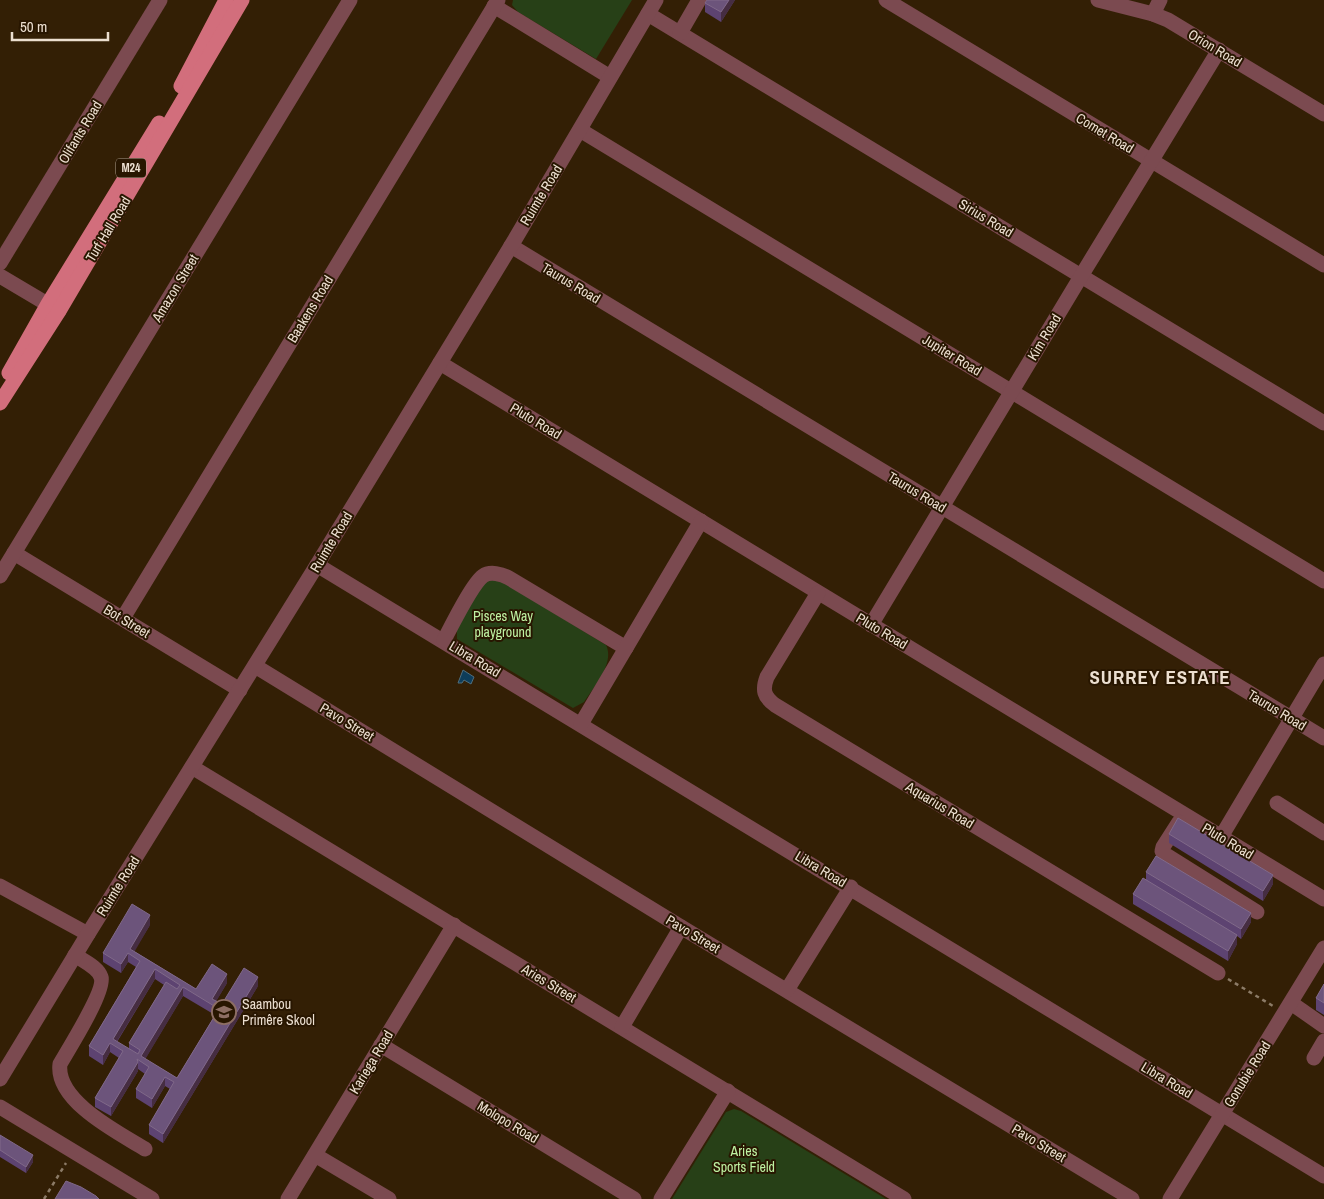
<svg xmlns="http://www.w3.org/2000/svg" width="1324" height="1199" font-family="'Archivo Narrow',sans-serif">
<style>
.green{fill:#274017}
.water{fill:#0d3d5a;stroke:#506e7d}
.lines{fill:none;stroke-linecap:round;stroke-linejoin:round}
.path{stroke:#8c7b67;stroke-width:2.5;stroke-dasharray:4 4;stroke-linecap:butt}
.minor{stroke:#7b4a50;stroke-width:15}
.major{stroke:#d26e7c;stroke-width:15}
.wall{fill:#5d4371;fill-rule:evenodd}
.shaded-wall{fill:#462d42}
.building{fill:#6c547b;stroke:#806989;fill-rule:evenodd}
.labels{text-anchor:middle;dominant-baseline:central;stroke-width:4;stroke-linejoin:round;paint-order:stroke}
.shield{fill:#281600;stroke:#b1a392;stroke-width:1}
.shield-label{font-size:12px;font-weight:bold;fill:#ecdfd0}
.street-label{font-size:14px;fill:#ecdfd0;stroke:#281600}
.park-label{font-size:14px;fill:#bef2a2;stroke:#281600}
.poi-label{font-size:14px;fill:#ecdfd0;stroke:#281600;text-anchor:start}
.district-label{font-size:19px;font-weight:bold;letter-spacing:1px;fill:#ecdfd0;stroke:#281600}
</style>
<rect width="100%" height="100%" fill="#331f05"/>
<!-- green -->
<g class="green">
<path d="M513 0H632L596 59 518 12 512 5Z"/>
<path d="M493 580 505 583 606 645C615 663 594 687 584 702L573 708 457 639V626L482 585 487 581Z"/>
<path d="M734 1109 741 1111 886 1199H672L726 1112Z"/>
</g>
<!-- water -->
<path class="water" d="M463 670 474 677 471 684 464 680 462 683H458Z"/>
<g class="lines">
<!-- path -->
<g class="path">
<path d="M1228 979 1273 1006"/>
<path d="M44 1199 66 1163"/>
</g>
<!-- minor -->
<g class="minor">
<path d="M886 0 1324 265"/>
<path d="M1098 0 1153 14 1168 20 1324 114"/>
<path d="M494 6 610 77"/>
<path d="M648 14 1324 423"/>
<path d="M1153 14 1160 0"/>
<path d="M680 33 699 0"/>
<path d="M580 130 1324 581"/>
<path d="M511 246 1324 738"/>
<path d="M0 263 160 0"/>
<path d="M0 276 59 311"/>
<path d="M440 363 1324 899"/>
<path d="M14 553 240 690"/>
<path d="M317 565 1324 1176"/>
<path d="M0 576 350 0"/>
<path d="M818 593 767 677C762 690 764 697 775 705L1218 973"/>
<path d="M123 618 498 0"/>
<path d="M871 625 1086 268 1219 50"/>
<path d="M444 640C451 627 472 584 483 576 490 571 502 574 509 578L626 648"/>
<path d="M255 666 681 927 1132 1199"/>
<path d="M581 724 701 521"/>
<path d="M192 767 904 1199"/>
<path d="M1277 803 1324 833"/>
<path d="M1179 822 1163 847 1162 851 1163 853 1257 912"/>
<path d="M1221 837 1324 664"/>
<path d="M0 886 88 934"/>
<path d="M75 955C83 961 98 967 101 977 106 990 68 1050 60 1064 55 1101 119 1133 145 1149"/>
<path d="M787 990 851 887"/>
<path d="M1291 1003 1324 1026"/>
<path d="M622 1027 681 927"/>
<path d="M381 1045 634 1199"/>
<path d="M1314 1058 1324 1041"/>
<path d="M0 1079 88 934 317 565 511 246 656 0"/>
<path d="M0 1107 152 1199"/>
<path d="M315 1155 389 1199"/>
<path d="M288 1199 454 925"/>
<path d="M661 1199 728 1091"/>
<path d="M1170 1199 1324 948"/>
</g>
<!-- major -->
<g class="major">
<path d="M181 86 226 0"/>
<path d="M9 373 48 304 159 123"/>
<path d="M0 403 59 311 242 0"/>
</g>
</g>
<!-- wall -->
<g class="wall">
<path d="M735 0 721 22 705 12V3Z"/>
<path d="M1169 834 1273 884 1263 901 1169 843Z"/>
<path d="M1146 872 1251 922 1241 939 1237 936V944L1228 961 1133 904V894L1146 880Z"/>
<path d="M150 925 134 951 196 989 227 983 216 1001 222 1004 258 986 163 1143 149 1134V1125L170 1089 165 1086 152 1108 136 1098V1089L145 1074 138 1069V1071L111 1116 95 1107V1098L119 1058 110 1052 103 1065 89 1056V1046L136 967 128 962 121 973 103 962V953ZM155 979 164 985 129 1043V1049L117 1042ZM183 996 215 1015 177 1078 145 1059Z"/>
<path d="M1324 984V1015L1316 1010V998Z"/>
<path d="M0 1135 33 1162 26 1173 0 1157Z"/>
</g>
<!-- shaded-wall -->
<g class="shaded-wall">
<path d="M729 0H735L721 22V12Z"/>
<path d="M1273 875V884L1263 901V891Z"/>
<path d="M1251 913V922L1241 939V929Z"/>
<path d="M150 915V925L132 956 130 949Z"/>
<path d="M1237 935V944L1228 961V951Z"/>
<path d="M128 953V962L121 973V964Z"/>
<path d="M155 969V979L114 1046 113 1039Z"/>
<path d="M227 974V983L214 1005 212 999Z"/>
<path d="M258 977V986L163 1143V1134Z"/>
<path d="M183 987V996L143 1063 141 1056Z"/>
<path d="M110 1043V1052L103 1065V1055Z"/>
<path d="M138 1062V1071L111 1116V1107Z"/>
<path d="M165 1077V1086L152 1108V1099Z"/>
<path d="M33 1155V1162L26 1173V1167Z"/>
</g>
<!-- building -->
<g class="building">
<path d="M707 0H729L721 12 705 3Z"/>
<path d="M1178 818 1273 875 1263 891 1169 834Z"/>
<path d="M1156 856 1251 913 1241 929 1146 872Z"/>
<path d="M1143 878 1237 935 1228 951 1133 894Z"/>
<path d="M132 904 150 915 130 949 196 989 212 964 227 974 212 999 222 1004 244 968 258 977 163 1134 149 1125 174 1082 165 1077 152 1099 136 1089 149 1067 137 1059 138 1062 111 1107 95 1098 123 1051 110 1043 103 1055 89 1046 140 961 128 953 121 964 103 953ZM155 969 180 985 177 989 166 982 129 1043 140 1050 138 1054 113 1039ZM183 987 219 1009 177 1078 141 1056Z"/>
<path d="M1324 984V1003L1316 998Z"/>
<path d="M0 1135 33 1155 26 1167 0 1150Z"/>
<path d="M66 1181 81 1187 96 1196 99 1199H55Z"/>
</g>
<!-- icons -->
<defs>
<symbol id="school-ring" viewBox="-11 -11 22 22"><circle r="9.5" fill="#281600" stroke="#8d6e63" stroke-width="1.5"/><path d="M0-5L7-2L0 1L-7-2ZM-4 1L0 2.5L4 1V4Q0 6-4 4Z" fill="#8d6e63"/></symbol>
</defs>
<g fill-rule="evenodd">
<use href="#school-ring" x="210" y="998" width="28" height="28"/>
</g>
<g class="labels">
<!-- shield labels -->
<rect class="shield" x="116" y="158.5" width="30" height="19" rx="4"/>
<g class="shield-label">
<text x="131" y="168">M24</text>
</g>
<!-- street labels -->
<g class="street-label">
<text transform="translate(1215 48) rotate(31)">Orion Road</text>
<text transform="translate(80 132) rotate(-59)">Olifants Road</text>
<text transform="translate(1105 133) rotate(31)">Comet Road</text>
<text transform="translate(541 195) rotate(-59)">Ruimte Road</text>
<text transform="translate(986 218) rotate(31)">Sirius Road</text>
<text transform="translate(108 229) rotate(-59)">Turf Hall Road</text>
<text transform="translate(571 283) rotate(31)">Taurus Road</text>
<text transform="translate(175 288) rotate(-59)">Amazon Street</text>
<text transform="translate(310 309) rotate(-59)">Baakens Road</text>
<text transform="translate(1044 337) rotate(-59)">Kim Road</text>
<text transform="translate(952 355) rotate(31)">Jupiter Road</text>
<text transform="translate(536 421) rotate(31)">Pluto Road</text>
<text transform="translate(917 492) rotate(31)">Taurus Road</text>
<text transform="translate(331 542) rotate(-59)">Ruimte Road</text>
<text transform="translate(127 621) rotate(31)">Bot Street</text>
<text transform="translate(882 631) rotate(31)">Pluto Road</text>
<text transform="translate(475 659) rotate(31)">Libra Road</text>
<text transform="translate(1277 710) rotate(31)">Taurus Road</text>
<text transform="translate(347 722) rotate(31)">Pavo Street</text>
<text transform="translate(940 805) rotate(31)">Aquarius Road</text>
<text transform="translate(1228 841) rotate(31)">Pluto Road</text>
<text transform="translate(821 869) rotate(31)">Libra Road</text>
<text transform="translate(118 886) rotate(-58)">Ruimte Road</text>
<text transform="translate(693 934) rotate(31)">Pavo Street</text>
<text transform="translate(549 983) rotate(31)">Aries Street</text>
<text transform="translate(371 1062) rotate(-59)">Kariega Road</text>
<text transform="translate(1247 1074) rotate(-58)">Gonubie Road</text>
<text transform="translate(1167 1080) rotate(31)">Libra Road</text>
<text transform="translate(508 1122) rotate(31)">Molopo Road</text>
<text transform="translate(1039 1143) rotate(31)">Pavo Street</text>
</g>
<!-- park labels -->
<g class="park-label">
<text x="503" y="616">Pisces Way<tspan x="503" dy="16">playground</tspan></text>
<text x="744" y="1151">Aries<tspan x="744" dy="16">Sports Field</tspan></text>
</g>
<!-- poi labels -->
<g class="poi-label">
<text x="242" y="1004">Saambou<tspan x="242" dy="16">Primêre Skool</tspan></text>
</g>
<!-- district labels -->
<g class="district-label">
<text x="1160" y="677">SURREY ESTATE</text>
</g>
</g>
<!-- scale -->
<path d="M12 32v8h96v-8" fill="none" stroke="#ecdfd0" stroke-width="2.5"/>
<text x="20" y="32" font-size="15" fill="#ecdfd0" stroke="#281600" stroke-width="4" paint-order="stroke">50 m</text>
</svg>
